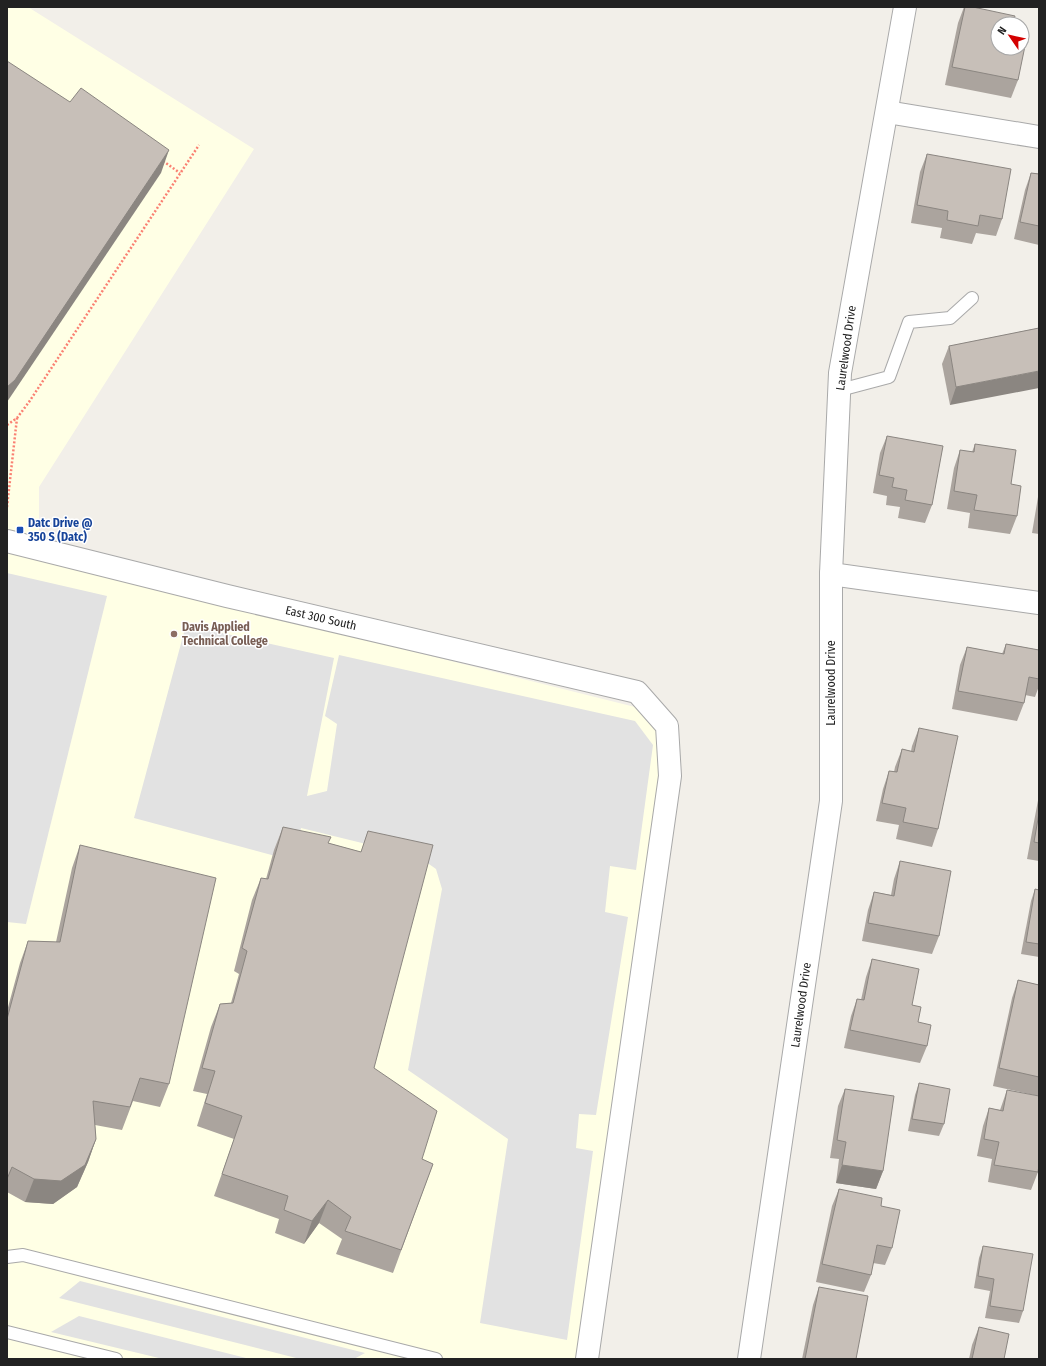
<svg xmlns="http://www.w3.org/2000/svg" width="1046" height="1366" font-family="'Fira Sans Condensed',sans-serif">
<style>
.education{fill:#ffffe5}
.parking{fill:#e2e2e2}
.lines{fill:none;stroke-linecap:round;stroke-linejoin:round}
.lane-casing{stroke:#a9a9a9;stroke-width:14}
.street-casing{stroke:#a9a9a9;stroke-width:24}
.path{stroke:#fa8072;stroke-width:2.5;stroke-dasharray:2 2;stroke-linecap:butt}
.lane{stroke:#fff;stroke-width:12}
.street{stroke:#fff;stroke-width:22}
.wall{fill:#aba49e}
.shaded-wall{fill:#8b8681}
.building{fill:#c7bfb8;stroke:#8b8681}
.transit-dot{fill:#1a4fb4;stroke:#fff;stroke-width:1.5}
.education-dot{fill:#8d6e63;stroke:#fff;stroke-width:1.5}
.labels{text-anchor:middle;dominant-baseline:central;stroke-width:3;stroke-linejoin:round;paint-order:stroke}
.street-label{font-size:12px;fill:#222;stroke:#fff}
.transit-label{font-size:12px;font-weight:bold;fill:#164399;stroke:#fff;text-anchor:start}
.education-label{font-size:12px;font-weight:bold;fill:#785e54;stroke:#fff;text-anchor:start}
</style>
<rect width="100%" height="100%" fill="#f2efe9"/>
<!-- education -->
<path class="education" d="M7 7H28L254 149 39 487V558L643 709 666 738 583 1359H7Z"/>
<!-- parking -->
<g class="parking">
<path d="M7 573 107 596 26 924 7 922Z"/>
<path d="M186 625 334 658 307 796 327 791 337 724 325 716 339 655 635 721 653 745 636 870 610 866 605 912 628 917 596 1115 579 1114 576 1148 593 1151 567 1340 480 1323 508 1139 408 1070 442 889 436 869 419 857 301 828 294 861 134 818Z"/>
<path d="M80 1281 365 1353 354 1359H300L59 1298Z"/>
<path d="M79 1316 250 1359H163L51 1332Z"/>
</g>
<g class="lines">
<defs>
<g id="lane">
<path d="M840 390 889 377 909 322 950 318 972 298"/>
<path d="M7 1257 23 1255 436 1359"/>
<path d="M7 1332 116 1359"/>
</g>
<g id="street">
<path d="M887 112 1039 137"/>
<path d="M7 541 227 596 637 692 667 726 670 776 587 1359"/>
<path d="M831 574 1039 603"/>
<path d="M749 1359 831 801V574L840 373 905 7"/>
</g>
</defs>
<!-- lane casing -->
<use href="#lane" class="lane-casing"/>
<!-- street casing -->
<use href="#street" class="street-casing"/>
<!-- path -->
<g class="path">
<path d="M163 161 180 173"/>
<path d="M7 425 17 418 29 402 199 145"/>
<path d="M7 507 17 418"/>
</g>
<!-- lane -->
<use href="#lane" class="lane"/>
<!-- street -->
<use href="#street" class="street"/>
</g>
<!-- wall -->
<g class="wall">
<path d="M964 7 998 24 1018 80 1011 98 945 85 958 23Z"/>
<path d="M927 154 1002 219 996 236 976 233 972 244 940 238 942 228 911 223 920 172Z"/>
<path d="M1031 173 1039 174V245L1014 239 1025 190Z"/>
<path d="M1039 328 950 405 942 364 949 346Z"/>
<path d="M887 436 932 505 925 523 898 518 900 507 886 505 887 496 873 493 880 453Z"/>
<path d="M975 444 1011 484 1017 516 1010 534 968 528 970 513 947 509 954 468 960 450 972 452Z"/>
<path d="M1039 491V534L1032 533Z"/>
<path d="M1006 644 1039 650V686L1035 697 1025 695 1024 703 1017 721 952 709 960 665 967 647 1002 654Z"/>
<path d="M919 728 938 829 932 847 896 839 899 825 876 821 883 789 889 771 894 772 895 767 902 749 911 751 912 746Z"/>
<path d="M1039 795V861L1027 859Z"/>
<path d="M283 827 328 843 361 852 368 831 374 1068 422 1159 433 1164 393 1273 336 1254 342 1239 319 1223 304 1244 275 1233 279 1219 214 1196 234 1139 197 1126 207 1094 193 1091 211 1027 220 1004 231 1003 239 974 234 971 252 900 261 878 266 879 274 850Z"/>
<path d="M80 845 169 1084 160 1107 133 1101 122 1130 95 1125 96 1139 88 1162 77 1187 53 1204 25 1202 7 1192V1011L20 963 28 941 56 942 72 868Z"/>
<path d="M900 861 939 936 932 954 862 941 868 910 874 892 891 895 894 879Z"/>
<path d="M1035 889 1039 890V957L1021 954 1031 901Z"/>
<path d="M872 959 912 1005 927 1046 920 1063 844 1048 851 1016 857 999 861 1000 866 977Z"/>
<path d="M1018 980 1039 985V1094L1038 1096 993 1086 1012 998Z"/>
<path d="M919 1083 944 1124 939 1136 908 1131 915 1095Z"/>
<path d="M845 1089 883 1171 876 1189 836 1183 839 1159 830 1158 838 1106Z"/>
<path d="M1007 1090 1038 1172 1031 1190 988 1182 992 1159 977 1156 983 1126 989 1108 1000 1110Z"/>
<path d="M839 1189 881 1206 892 1248 885 1265 873 1263 871 1275 864 1292 816 1282 832 1206Z"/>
<path d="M983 1246 1023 1311 1019 1323 985 1318 990 1291 974 1288 979 1258Z"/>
<path d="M819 1287 856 1359H802L813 1305Z"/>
<path d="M979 1327 1004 1359H969L972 1345Z"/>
</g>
<!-- shaded-wall -->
<g class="shaded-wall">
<path d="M169 150 161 173 7 402V387Z"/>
<path d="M1039 371V388L950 405 956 387Z"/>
<path d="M96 1139 88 1162 77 1187 53 1204 25 1202 34 1179Z"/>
<path d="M842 1165 883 1171 876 1189 836 1183Z"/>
<path d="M328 1200 319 1223 304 1244 312 1221Z"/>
</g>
<!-- building -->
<g class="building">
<path d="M965 7H973L1015 16 1013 24H998V48H1022V40L1026 41 1018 80 952 67Z"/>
<path d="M7 61 70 102 81 88 169 150 15 380 7 387Z"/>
<path d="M927 154 1011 169 1002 219 980 215 978 226 947 220 948 211 917 205Z"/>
<path d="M1031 173 1039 174V226L1020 222Z"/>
<path d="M1039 328V371L956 387 949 346Z"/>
<path d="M887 436 943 446 932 505 905 500 907 490 892 487 894 478 879 475Z"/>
<path d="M975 444 1016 450 1011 484 1021 486 1017 516 974 510 977 495 954 491 960 450 974 452Z"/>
<path d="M1006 644 1039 650V679L1029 677 1024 703 958 691 967 647 1004 654Z"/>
<path d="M919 728 958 736 938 829 903 822 906 808 882 803 889 771 897 772 902 749 914 752Z"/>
<path d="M1039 813V843L1034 842Z"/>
<path d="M283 827 331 837 328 843 361 852 368 831 433 845 374 1068 437 1111 422 1159 433 1164 401 1250 345 1231 351 1217 328 1200 312 1221 284 1210 288 1196 222 1174 242 1116 205 1103 215 1071 202 1068 220 1004 233 1003 247 951 242 948 261 878 268 879Z"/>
<path d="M80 845 216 878 169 1084 140 1078 130 1107 93 1101 96 1139 85 1165 61 1181 34 1179 12 1167 7 1179V1019L28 941 60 942Z"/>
<path d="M900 861 951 871 939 936 868 923 874 892 894 896Z"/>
<path d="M1035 889 1039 890V944L1026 942Z"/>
<path d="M872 959 919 969 912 1005 921 1007 918 1022 931 1025 927 1046 850 1030 857 999 864 1000Z"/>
<path d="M1018 980 1039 985V1077L999 1068Z"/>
<path d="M919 1083 950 1089 944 1124 912 1119Z"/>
<path d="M845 1089 894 1096 883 1171 842 1165 846 1142 837 1140Z"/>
<path d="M1007 1090 1039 1096V1165L1038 1172 994 1165 999 1142 984 1139 989 1108 1003 1111Z"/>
<path d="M839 1189 882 1198 881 1206 900 1210 892 1248 877 1245 871 1275 822 1264Z"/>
<path d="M983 1246 1033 1254 1023 1311 990 1306 994 1279 978 1276Z"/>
<path d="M819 1287 868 1296 856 1359H805Z"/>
<path d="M979 1327 1009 1334 1004 1359H972Z"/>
</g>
<!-- markers -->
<rect class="transit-dot" x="16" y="526" width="8" height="8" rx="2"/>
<circle class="education-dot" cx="174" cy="634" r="4"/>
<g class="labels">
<!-- street labels -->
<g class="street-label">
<text transform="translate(846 348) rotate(-82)">Laurelwood Drive</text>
<text transform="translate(321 618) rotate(13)">East 300 South</text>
<text transform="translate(831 683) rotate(-90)">Laurelwood Drive</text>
<text transform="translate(801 1005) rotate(-82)">Laurelwood Drive</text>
</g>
<!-- transit labels -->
<g class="transit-label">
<text x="28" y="523">Datc Drive @<tspan x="28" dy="14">350 S (Datc)</tspan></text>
</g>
<!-- education labels -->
<g class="education-label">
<text x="182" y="627">Davis Applied<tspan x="182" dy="14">Technical College</tspan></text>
</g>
</g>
<!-- border -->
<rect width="1046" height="1366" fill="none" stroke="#222222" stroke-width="16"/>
<!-- north arrow -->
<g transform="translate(1010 36) rotate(304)"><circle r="19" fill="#ffffff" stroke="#a7a7a7"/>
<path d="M0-3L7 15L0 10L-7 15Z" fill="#d40000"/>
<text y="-6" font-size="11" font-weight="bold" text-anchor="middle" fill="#222222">N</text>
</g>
</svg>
